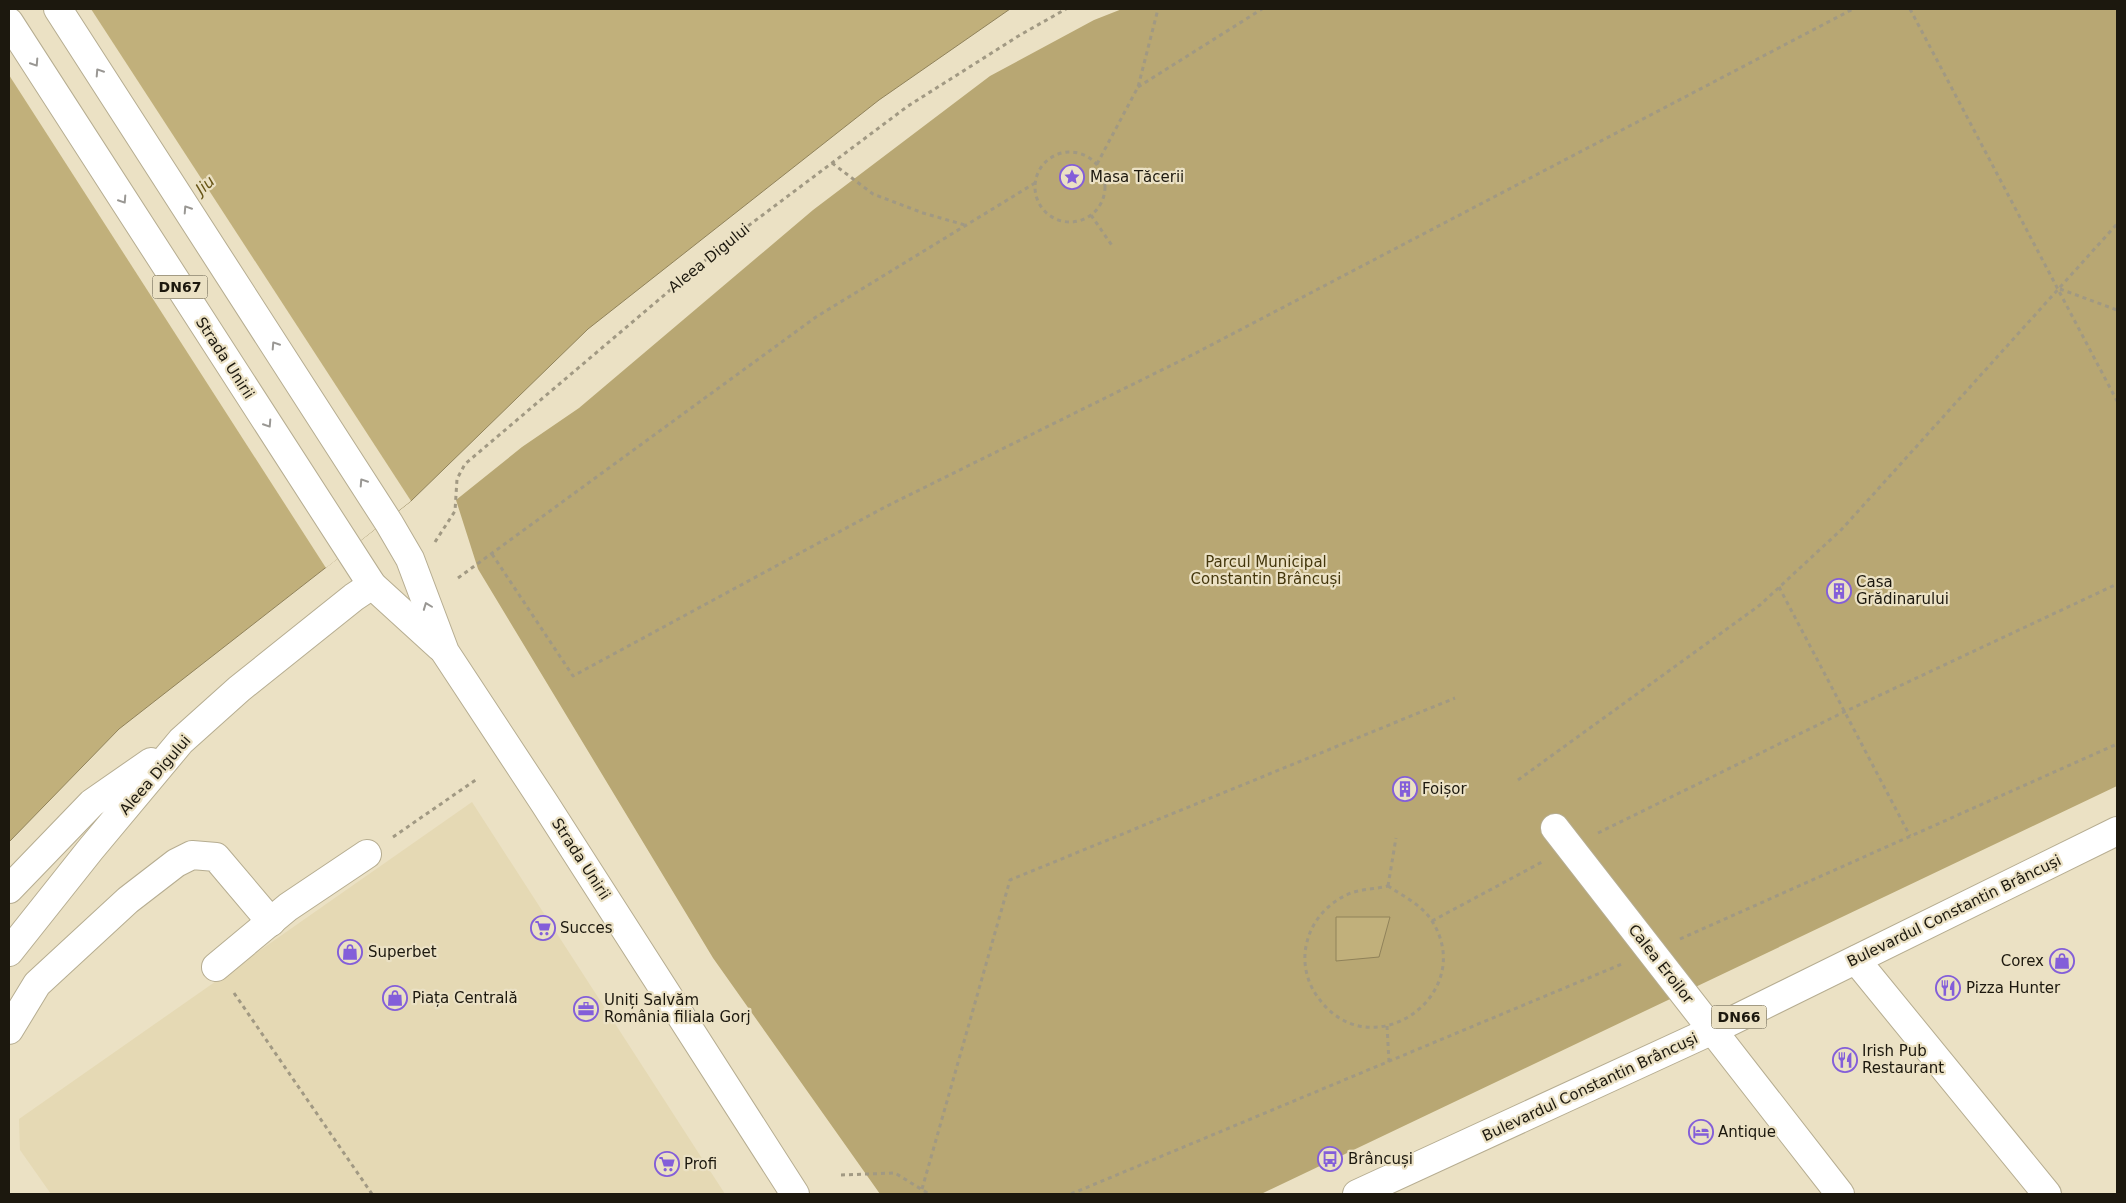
<svg xmlns="http://www.w3.org/2000/svg" width="2126" height="1203" font-family="'DejaVu Sans',sans-serif">
<style>
.built{fill:#e5d9b4}
.forest{fill:#b8a773}
.water{fill:#c1b07b;stroke:#90825a}
.pier{fill:#ebe1c4}
.lines{fill:none;stroke-linecap:round;stroke-linejoin:round}
.minor-casing{stroke:#b6ad91;stroke-width:30}
.major-casing{stroke:#b6ad91;stroke-width:30}
.path{stroke:#a19983;stroke-width:3;stroke-dasharray:4 4;stroke-linecap:butt}
.minor{stroke:#fff;stroke-width:28}
.major{stroke:#fff;stroke-width:28}
.oneway{stroke:#999793}
.labels{text-anchor:middle;dominant-baseline:central;stroke-width:4.5;stroke-linejoin:round;paint-order:stroke}
.shield{fill:#ebe1c4;stroke:#5a5445;stroke-width:1}
.shield-label{font-size:14px;font-weight:bold;fill:#1c180e}
.poi-label{font-size:15px;fill:#1c180e;stroke:#ebe1c4;text-anchor:start}
.street-label{font-size:15px;fill:#1c180e;stroke:#ebe1c4}
.park-label{font-size:15px;fill:#44370c;stroke:#ebe1c4}
.water-label{font-size:16px;font-style:italic;fill:#685618;stroke:#ebe1c4}
</style>
<rect width="100%" height="100%" fill="#ebe1c4"/>
<!-- built -->
<path class="built" d="M472 802 725 1194H51L20 1150 19 1119Z"/>
<!-- forest -->
<path class="forest" d="M1122 9H2117V786L1261 1194H880L713 958 478 569 456 500 522 447 579 408 813 210 990 76 1094 20Z"/>
<!-- water -->
<g class="water">
<path d="M9 9H1010L879 100 588 329 411 501 119 729 9 842Z"/>
<path d="M1336 917H1390L1379 957 1336 961Z"/>
</g>
<!-- pier -->
<path class="pier" d="M9 9H91L411 501 326 568 9 75Z"/>
<g class="lines">
<defs>
<g id="minor">
<path d="M1555 828 1840 1194"/>
<path d="M9 889 92 803 151 762"/>
<path d="M9 952 90 850 181 741 239 689 354 597 372 585"/>
<path d="M1856 960 2047 1194"/>
<path d="M216 967 288 907 367 854"/>
<path d="M9 1030 37 984 128 900 176 863 192 855 216 857 271 922"/>
</g>
<g id="major">
<path d="M58 9 389 523 410 559 445 652 545 804 795 1194"/>
<path d="M9 22 372 585 440 647"/>
<path d="M1357 1194 1713 1030 2117 831"/>
</g>
</defs>
<!-- minor casing -->
<use href="#minor" class="minor-casing"/>
<!-- major casing -->
<use href="#major" class="major-casing"/>
<!-- path -->
<g class="path">
<path d="M1910 9 2117 401"/>
<path d="M1138 87 1262 9"/>
<circle cx="1070" cy="187" r="35"/>
<path d="M832 163 873 194 923 213 965 225"/>
<path d="M1097 164 1138 87 1158 9"/>
<path d="M1091 215 1113 247"/>
<path d="M2060 289 2117 310"/>
<path d="M435 542 455 511 457 479 465 464 728 241 908 106 1020 35 1066 9"/>
<path d="M492 554 573 676 885 507 1194 354 1853 9"/>
<path d="M458 578 816 317 1035 183"/>
<path d="M1779 587 1910 836"/>
<path d="M1518 780 1760 605 1842 529 2117 224"/>
<path d="M1598 833 1844 712 2117 584"/>
<path d="M393 837 477 779"/>
<path d="M1388 886C1403 896 1422 905 1432 921 1479 995 1369 1072 1317 996 1306 981 1302 960 1307 942 1312 920 1330 901 1351 893 1362 889 1376 889 1388 886Z"/>
<path d="M1388 886 1396 838"/>
<path d="M1432 921 1542 862"/>
<path d="M1680 939 2117 744"/>
<path d="M234 993 372 1194"/>
<path d="M1387 1026 1389 1062"/>
<path d="M841 1175 895 1173 929 1194"/>
<path d="M922 1189 1010 880 1455 698"/>
<path d="M1071 1194 1622 964"/>
</g>
<!-- minor -->
<use href="#minor" class="minor"/>
<!-- major -->
<use href="#major" class="major"/>
</g>
<!-- one-way arrows -->
<defs><path id="oneway-chevron" d="M-2-3.5L2.5 0L-2 3.5" fill="none" stroke-width="1.6" stroke-linecap="round" stroke-linejoin="round" transform="scale(1.25)"/></defs>
<g class="oneway">
<use href="#oneway-chevron" transform="translate(35 63) rotate(57)"/>
<use href="#oneway-chevron" transform="translate(99 72) rotate(-123)"/>
<use href="#oneway-chevron" transform="translate(123 200) rotate(57)"/>
<use href="#oneway-chevron" transform="translate(187 209) rotate(-123)"/>
<use href="#oneway-chevron" transform="translate(275 345) rotate(-123)"/>
<use href="#oneway-chevron" transform="translate(268 424) rotate(57)"/>
<use href="#oneway-chevron" transform="translate(363 482) rotate(-123)"/>
<use href="#oneway-chevron" transform="translate(427 606) rotate(-111)"/>
</g>
<!-- icons -->
<defs>
<symbol id="sight-ring" viewBox="-11 -11 22 22"><circle r="9.5" fill="#ebe1c4" stroke="#835ed9" stroke-width="1.5"/><path d="M0-6L1.8-2.2L6-1.7L2.9 1.2L3.7 5.4L0 3.3L-3.7 5.4L-2.9 1.2L-6-1.7L-1.8-2.2Z" fill="#835ed9"/></symbol>
<symbol id="building-ring" viewBox="-11 -11 22 22"><circle r="9.5" fill="#ebe1c4" stroke="#835ed9" stroke-width="1.5"/><path d="M-4-6H4V6H1V3H-1V6H-4ZM-2.5-4.3h1.7v1.8h-1.7ZM.8-4.3h1.7v1.8H.8ZM-2.5-1h1.7V.8h-1.7ZM.8-1h1.7V.8H.8Z" fill="#835ed9"/></symbol>
<symbol id="supermarket-ring" viewBox="-11 -11 22 22"><circle r="9.5" fill="#ebe1c4" stroke="#835ed9" stroke-width="1.5"/><path d="M-6-5.5h2.5l.6 2H6L4.5 2H-2.5L-4.4-4H-6ZM-1.5 3.2a1.3 1.3 0 1 0 .1 0ZM3 3.2a1.3 1.3 0 1 0 .1 0Z" fill="#835ed9"/></symbol>
<symbol id="shop-ring" viewBox="-11 -11 22 22"><circle r="9.5" fill="#ebe1c4" stroke="#835ed9" stroke-width="1.5"/><path d="M-5-2.5h2.3a2.7 3.5 0 0 1 5.4 0H5L5.5 6h-11ZM-1.5-2.5h3a1.5 2.3 0 0 0-3 0Z" fill="#835ed9"/></symbol>
<symbol id="restaurant-ring" viewBox="-11 -11 22 22"><circle r="9.5" fill="#ebe1c4" stroke="#835ed9" stroke-width="1.5"/><path d="M-5-6h1v4h1v-4h1v4h1v-4h1v5L-1.5 .5V6h-2V.5L-5-1ZM5-6V6H3V1.5H1.5Q1.5-4 5-6Z" fill="#835ed9"/></symbol>
<symbol id="office-ring" viewBox="-11 -11 22 22"><circle r="9.5" fill="#ebe1c4" stroke="#835ed9" stroke-width="1.5"/><path d="M-6-3h4V-5.5h4V-3h4V5H-6ZM-1-4.5V-3h2v-1.5ZM-6 0V1H6V0Z" fill="#835ed9"/></symbol>
<symbol id="hotel-ring" viewBox="-11 -11 22 22"><circle r="9.5" fill="#ebe1c4" stroke="#835ed9" stroke-width="1.5"/><path d="M-6-4.5h1.5V1H6V5H4.5V3h-9V5H-6ZM-4 0a1.8 1.8 0 1 1 3.6 0ZM.5 0V-2.5h3Q6-2.5 6 0Z" fill="#835ed9"/></symbol>
<symbol id="bus-ring" viewBox="-11 -11 22 22"><circle r="9.5" fill="#ebe1c4" stroke="#835ed9" stroke-width="1.5"/><path d="M-5-6H5V4H4V6H2V4H-2V6H-4V4H-5ZM-3.5-4V0h7V-4ZM-3.5 1.2v1.5H-2V1.2ZM2 1.2v1.5H3.5V1.2Z" fill="#835ed9"/></symbol>
</defs>
<g fill-rule="evenodd">
<use href="#sight-ring" x="1058" y="163" width="28" height="28"/>
<use href="#building-ring" x="1825" y="577" width="28" height="28"/>
<use href="#building-ring" x="1391" y="775" width="28" height="28"/>
<use href="#supermarket-ring" x="529" y="914" width="28" height="28"/>
<use href="#shop-ring" x="336" y="938" width="28" height="28"/>
<use href="#shop-ring" x="2048" y="947" width="28" height="28"/>
<use href="#restaurant-ring" x="1934" y="974" width="28" height="28"/>
<use href="#shop-ring" x="381" y="984" width="28" height="28"/>
<use href="#office-ring" x="572" y="995" width="28" height="28"/>
<use href="#restaurant-ring" x="1831" y="1046" width="28" height="28"/>
<use href="#hotel-ring" x="1687" y="1118" width="28" height="28"/>
<use href="#bus-ring" x="1316" y="1145" width="28" height="28"/>
<use href="#supermarket-ring" x="653" y="1150" width="28" height="28"/>
</g>
<g class="labels">
<!-- shield labels -->
<g class="shield">
<rect x="152.5" y="275.5" width="55" height="23" rx="4"/>
<rect x="1711.5" y="1005.5" width="55" height="23" rx="4"/>
</g>
<g class="shield-label">
<text x="180" y="287">DN67</text>
<text x="1739" y="1017">DN66</text>
</g>
<!-- poi labels -->
<g class="poi-label">
<text x="1090" y="177">Masa Tăcerii</text>
<text x="1856" y="582">Casa<tspan x="1856" dy="17">Grădinarului</tspan></text>
<text x="1422" y="789">Foișor</text>
<text x="560" y="928">Succes</text>
<text x="368" y="952">Superbet</text>
<text x="2044" y="961" text-anchor="end">Corex</text>
<text x="1966" y="988">Pizza Hunter</text>
<text x="412" y="998">Piața Centrală</text>
<text x="604" y="1000">Uniți Salvăm<tspan x="604" dy="17">România filiala Gorj</tspan></text>
<text x="1862" y="1051">Irish Pub<tspan x="1862" dy="17">Restaurant</tspan></text>
<text x="1718" y="1132">Antique</text>
<text x="1348" y="1159">Brâncuși</text>
<text x="684" y="1164">Profi</text>
</g>
<!-- street labels -->
<g class="street-label">
<text transform="translate(709 258) rotate(-39)">Aleea Digului</text>
<text transform="translate(225 358) rotate(57)">Strada Unirii</text>
<text transform="translate(155 775) rotate(-49)">Aleea Digului</text>
<text transform="translate(581 859) rotate(57)">Strada Unirii</text>
<text transform="translate(1954 911) rotate(-26)">Bulevardul Constantin Brâncuși</text>
<text transform="translate(1661 964) rotate(52)">Calea Eroilor</text>
<text transform="translate(1590 1087) rotate(-25)">Bulevardul Constantin Brâncuși</text>
</g>
<!-- park labels -->
<g class="park-label">
<text x="1266" y="562">Parcul Municipal<tspan x="1266" dy="17">Constantin Brâncuși</tspan></text>
</g>
<!-- water labels -->
<g class="water-label">
<text transform="translate(205 185) rotate(-42)">Jiu</text>
</g>
</g>
<!-- border -->
<rect width="2126" height="1203" fill="none" stroke="#1c180e" stroke-width="20"/>
</svg>
